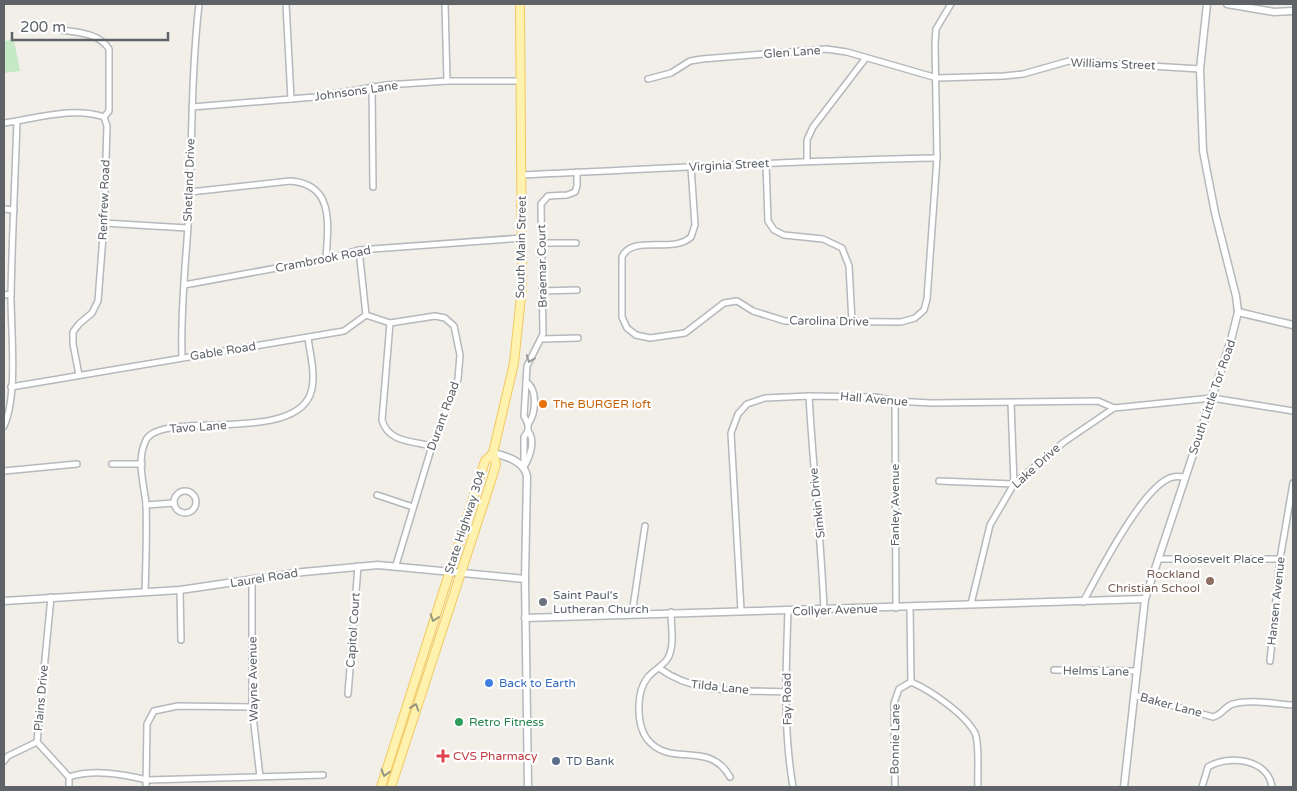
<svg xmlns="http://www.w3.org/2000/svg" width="1297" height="791" font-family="'Varela Round',sans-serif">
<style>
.green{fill:#c5e8c5}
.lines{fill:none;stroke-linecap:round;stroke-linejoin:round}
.minor-casing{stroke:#b5b8bc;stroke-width:8}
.tertiary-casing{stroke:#b5b8bc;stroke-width:9}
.primary-casing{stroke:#f2c960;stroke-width:10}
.minor{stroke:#fff;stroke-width:5}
.tertiary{stroke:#fff;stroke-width:6}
.primary{stroke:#fff2af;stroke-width:8}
.oneway{stroke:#979a9d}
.oneway2{stroke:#979581}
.food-dot{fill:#e8710a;stroke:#fff;stroke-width:2}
.education-dot{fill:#8d6e63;stroke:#fff;stroke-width:2}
.worship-dot{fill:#6b7280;stroke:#fff;stroke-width:2}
.shop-dot{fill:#3f7fe0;stroke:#fff;stroke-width:2}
.leisure-dot{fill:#2e9e5b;stroke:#fff;stroke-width:2}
.health-dot{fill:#e0444e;stroke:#fff;stroke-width:2}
.service-dot{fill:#5c6f8a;stroke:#fff;stroke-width:2}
.labels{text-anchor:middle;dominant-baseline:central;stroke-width:4.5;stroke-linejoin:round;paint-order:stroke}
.street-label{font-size:12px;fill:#5f6368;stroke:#fff}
.food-label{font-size:12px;fill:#c56008;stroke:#fff;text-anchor:start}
.education-label{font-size:12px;fill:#785e54;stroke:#fff;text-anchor:end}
.worship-label{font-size:12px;fill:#5b616d;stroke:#fff;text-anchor:start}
.shop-label{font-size:12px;fill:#366cbe;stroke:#fff;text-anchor:start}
.leisure-label{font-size:12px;fill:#27864d;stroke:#fff;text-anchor:start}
.health-label{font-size:12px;fill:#be3a42;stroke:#fff;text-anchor:start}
.service-label{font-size:12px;fill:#4e5e75;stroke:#fff;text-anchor:start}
</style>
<rect width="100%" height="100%" fill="#f1efe8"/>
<!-- green -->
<path class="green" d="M14 40 20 71 4 73V41Z"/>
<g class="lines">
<defs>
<g id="minor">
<path d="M286 4 291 99"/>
<path d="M445 4 447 81"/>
<path d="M62 30C79 33 99 33 109 49V111L104 117"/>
<path d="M648 79 671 73 690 61 702 59 826 49 847 52 937 78 1004 76 1023 74 1069 61 1200 69"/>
<path d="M372 86 373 187"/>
<path d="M192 107 315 97 386 85 447 81H520"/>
<path d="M4 123C35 119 73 106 104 117"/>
<path d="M807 160V140L813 127 865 59"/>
<path d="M766 164 768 221 774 230 784 235 823 239 842 248 849 266 852 322"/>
<path d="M691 167 695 225 691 237C673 254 632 234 622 257V317L627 328 636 335 650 338 685 333 724 303 737 301 753 311 785 321 901 322 915 318 924 310 927 299 937 158 935 44 936 29 951 4"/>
<path d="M522 175C660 169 798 160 937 158"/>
<path d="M190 192 290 181C335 184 328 225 326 259"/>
<path d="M4 209 14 210"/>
<path d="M104 223 187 228"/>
<path d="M542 243H576"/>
<path d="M359 250 366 315"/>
<path d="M184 285 326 259 359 250 522 238"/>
<path d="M542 291 577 290"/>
<path d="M4 295 11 294"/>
<path d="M366 315 390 323 435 316 445 318 454 326 460 355 458 379 432 446 396 565"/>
<path d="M390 323 382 420C388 442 411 441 432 446"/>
<path d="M542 339 578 338"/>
<path d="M182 357C180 301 188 246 190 190 192 128 192 66 199 4"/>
<path d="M79 375 73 344V332L79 324 92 313 98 301 104 223 107 126 104 117"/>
<path d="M526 382C538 389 536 414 528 424"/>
<path d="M11 387 344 331 366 315"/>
<path d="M809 396C813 467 821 538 824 610"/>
<path d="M895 401 896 608"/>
<path d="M4 426C18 395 11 332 11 297 12 238 15 180 17 121"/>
<path d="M112 464H142"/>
<path d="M524 467C530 457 536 440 528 431"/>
<path d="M524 468V437L528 431V424L524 416 527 366 543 334 541 204 548 196 567 195 575 192 577 186V172"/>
<path d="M4 471 77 464"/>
<path d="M939 481 1014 484 1011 403"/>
<circle cx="185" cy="502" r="11"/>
<path d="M377 495 413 507"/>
<path d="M146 505 174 503"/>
<path d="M1159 559H1280"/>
<path d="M252 581V707L260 777"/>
<path d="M180 590 181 640"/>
<path d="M145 592C146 563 147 533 146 504 144 484 136 460 146 440 161 410 290 444 310 395 317 378 310 354 308 338"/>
<path d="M51 597 37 742 69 777V787"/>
<path d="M1083 602C1098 575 1144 483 1173 477 1177 476 1181 477 1185 477"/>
<path d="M971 604 990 525 1014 484 1064 442 1114 408"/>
<path d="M910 607 911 682"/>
<path d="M741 610 731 433 738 414 747 404 765 398 809 396 875 397 895 401 931 403 1098 401 1114 408 1212 398 1293 411"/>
<path d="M788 611C786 670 783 729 793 787"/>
<path d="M671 612C671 626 675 645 668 658 663 666 654 670 648 677 636 691 636 724 647 739 671 769 709 739 730 777"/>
<path d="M632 614 645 526"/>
<path d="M1270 661 1280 559 1293 483"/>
<path d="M659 668C695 695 743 690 786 692"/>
<path d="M1054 670 1137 671"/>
<path d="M911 682C930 690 965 714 975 733 980 744 977 774 978 787"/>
<path d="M348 694 358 566"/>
<path d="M1134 695 1213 717C1222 715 1225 706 1233 704 1251 699 1275 704 1293 705"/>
<path d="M4 761 8 756 37 742"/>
<path d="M69 777C93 769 122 774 147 780L323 775"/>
<path d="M146 787 147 724 154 711 178 706 252 707"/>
<path d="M895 787 894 703 899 689 911 682"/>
<path d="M1202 787 1208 767C1229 754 1268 759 1272 787"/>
</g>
<g id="tertiary">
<path d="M1227 4 1274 12 1293 11"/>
<path d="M1238 312 1293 325"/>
<path d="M493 453C506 456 524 461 527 476L525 579 528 787"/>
<path d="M4 601 180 590 303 572 378 565 525 579"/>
<path d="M525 618 1145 599"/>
<path d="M1124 787 1145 599 1231 340 1238 312 1236 296 1215 213 1203 151 1200 69 1207 4"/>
</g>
<g id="primary">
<path d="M493 453 514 363 522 287 520 4"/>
<path d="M381 787 485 461 493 453"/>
<path d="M391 787 491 481 496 464 493 453"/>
</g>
</defs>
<!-- minor casing -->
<use href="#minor" class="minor-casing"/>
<!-- tertiary casing -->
<use href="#tertiary" class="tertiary-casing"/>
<!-- primary casing -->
<use href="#primary" class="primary-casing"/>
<!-- minor -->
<use href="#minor" class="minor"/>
<!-- tertiary -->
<use href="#tertiary" class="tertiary"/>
<!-- primary -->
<use href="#primary" class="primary"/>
</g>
<!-- one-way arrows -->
<defs><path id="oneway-chevron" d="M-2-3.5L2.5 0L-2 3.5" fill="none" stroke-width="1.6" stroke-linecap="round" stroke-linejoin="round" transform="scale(1.25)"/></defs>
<use class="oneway" href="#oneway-chevron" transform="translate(530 359) rotate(111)"/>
<g class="oneway2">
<use href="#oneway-chevron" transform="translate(434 618) rotate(108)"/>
<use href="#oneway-chevron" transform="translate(415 707) rotate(-71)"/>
<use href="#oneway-chevron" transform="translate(385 773) rotate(106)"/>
</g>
<!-- markers -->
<circle class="food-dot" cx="543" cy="404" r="5"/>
<circle class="education-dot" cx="1210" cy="581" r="5"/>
<circle class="worship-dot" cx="543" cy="602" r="5"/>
<circle class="shop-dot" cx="489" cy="683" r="5"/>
<circle class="leisure-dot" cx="459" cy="722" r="5"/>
<path class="health-dot" d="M440.5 748.5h5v5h5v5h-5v5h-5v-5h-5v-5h5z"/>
<circle class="service-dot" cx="556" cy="761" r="5"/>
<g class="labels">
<!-- street labels -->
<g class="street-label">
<text transform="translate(792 52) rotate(-4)">Glen Lane</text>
<text transform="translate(1113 64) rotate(2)">Williams Street</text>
<text transform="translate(356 91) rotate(-8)">Johnsons Lane</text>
<text transform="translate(729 165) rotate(-3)">Virginia Street</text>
<text transform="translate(189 180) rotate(-88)">Shetland Drive</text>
<text transform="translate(104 200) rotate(-88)">Renfrew Road</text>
<text transform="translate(521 247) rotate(-89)">South Main Street</text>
<text transform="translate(323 259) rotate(-11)">Crambrook Road</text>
<text transform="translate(542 266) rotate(-91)">Braemar Court</text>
<text transform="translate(829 321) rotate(1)">Carolina Drive</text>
<text transform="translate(223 351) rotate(-9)">Gable Road</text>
<text transform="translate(1212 397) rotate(-71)">South Little Tor Road</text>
<text transform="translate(874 399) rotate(5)">Hall Avenue</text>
<text transform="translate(443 416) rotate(-70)">Durant Road</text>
<text transform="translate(198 427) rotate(-4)">Tavo Lane</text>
<text transform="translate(1036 466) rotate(-42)">Lake Drive</text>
<text transform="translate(817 503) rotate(-96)">Simkin Drive</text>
<text transform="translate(895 505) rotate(-90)">Fanley Avenue</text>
<text transform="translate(465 522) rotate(-72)">State Highway 304</text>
<text x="1219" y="559">Roosevelt Place</text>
<text transform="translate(264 578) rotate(-9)">Laurel Road</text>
<text transform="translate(1276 601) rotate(-84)">Hansen Avenue</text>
<text transform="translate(835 610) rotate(-2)">Collyer Avenue</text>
<text transform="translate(353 630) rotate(-86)">Capitol Court</text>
<text transform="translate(1096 671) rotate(1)">Helms Lane</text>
<text transform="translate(253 679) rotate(-91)">Wayne Avenue</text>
<text transform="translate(720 687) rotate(6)">Tilda Lane</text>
<text transform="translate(41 698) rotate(-85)">Plains Drive</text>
<text transform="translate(787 699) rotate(-91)">Fay Road</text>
<text transform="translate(1171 705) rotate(15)">Baker Lane</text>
<text transform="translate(895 739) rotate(-89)">Bonnie Lane</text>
</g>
<!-- food labels -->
<g class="food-label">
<text x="553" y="404">The BURGER loft</text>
</g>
<!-- education labels -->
<g class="education-label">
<text x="1200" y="574">Rockland<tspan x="1200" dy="14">Christian School</tspan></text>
</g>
<!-- worship labels -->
<g class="worship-label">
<text x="553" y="595">Saint Paul's<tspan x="553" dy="14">Lutheran Church</tspan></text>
</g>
<!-- shop labels -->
<g class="shop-label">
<text x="499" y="683">Back to Earth</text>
</g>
<!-- leisure labels -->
<g class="leisure-label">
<text x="469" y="722">Retro Fitness</text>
</g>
<!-- health labels -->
<g class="health-label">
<text x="453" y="756">CVS Pharmacy</text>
</g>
<!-- service labels -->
<g class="service-label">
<text x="566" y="761">TD Bank</text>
</g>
</g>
<!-- border -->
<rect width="1297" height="791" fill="none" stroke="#5f6368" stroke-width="10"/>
<!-- scale -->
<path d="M12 32v8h156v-8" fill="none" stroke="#5f6368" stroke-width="2.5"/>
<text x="20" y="32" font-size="15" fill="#5f6368" stroke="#ffffff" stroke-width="4" paint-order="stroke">200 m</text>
</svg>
